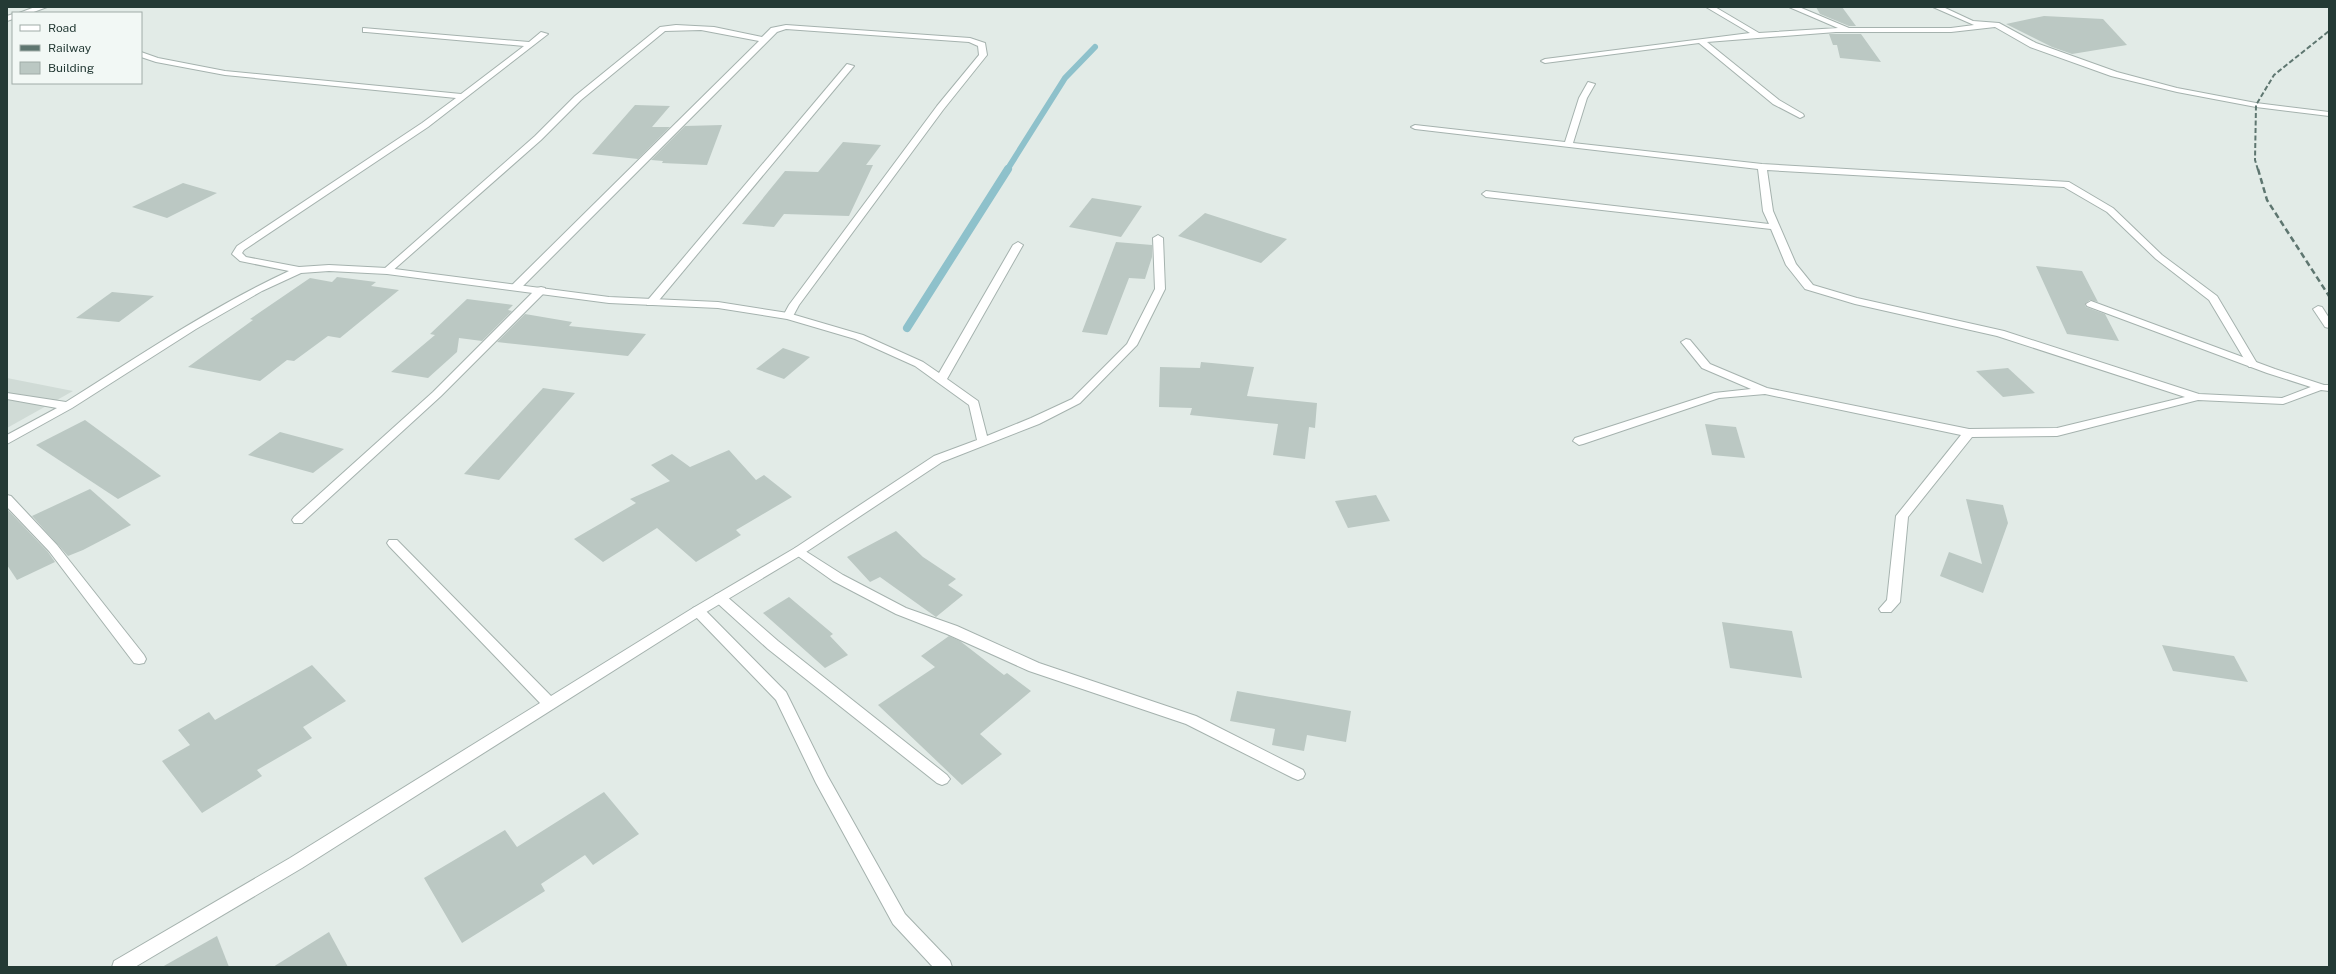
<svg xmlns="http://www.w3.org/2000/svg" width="2336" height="974" font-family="'Public Sans',sans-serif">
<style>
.built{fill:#d0dbd6}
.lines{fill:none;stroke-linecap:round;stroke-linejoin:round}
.stream-far1{stroke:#8ec1cb;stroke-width:6}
.stream{stroke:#8ec1cb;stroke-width:8}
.building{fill:#bbc8c3}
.service-casing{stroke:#a5b2ae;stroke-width:2}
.minor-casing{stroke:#a5b2ae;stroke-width:2}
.tertiary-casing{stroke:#a5b2ae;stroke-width:2}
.service{fill:#fff;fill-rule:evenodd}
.minor{fill:#fff;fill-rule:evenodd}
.tertiary{fill:#fff;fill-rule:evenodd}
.rail-far1{stroke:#5e7670;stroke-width:2;stroke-dasharray:5 2.5;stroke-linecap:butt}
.rail{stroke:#5e7670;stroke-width:2.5;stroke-dasharray:6 3.5;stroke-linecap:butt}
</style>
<rect width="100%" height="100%" fill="#e2ebe7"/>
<!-- built -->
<path class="built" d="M7 378 73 391 7 428Z"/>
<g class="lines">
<!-- stream-far1 -->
<path class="stream-far1" d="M1007 170 1065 78 1095 47"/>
<!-- stream -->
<path class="stream" d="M907 328 1008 169"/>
</g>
<!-- building -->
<g class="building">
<path d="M1816 7H1842L1856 26H1849L1820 14Z"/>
<path d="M2044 16 2103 19 2127 45 2072 54 2052 47 2006 24Z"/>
<path d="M1829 34H1861L1881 62 1840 58 1837 45H1833Z"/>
<path d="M635 105 670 106 652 127H670L638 159 592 154Z"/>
<path d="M722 125 707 165 662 163 663 161 651 160 685 126Z"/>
<path d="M843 142 881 145 866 165H873L849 216 784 214 774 227 742 224 785 171 818 172Z"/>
<path d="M183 183 217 193 167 218 132 207Z"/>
<path d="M1092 198 1142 206 1121 237 1069 227Z"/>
<path d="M1205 213 1267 233 1287 239 1261 263 1178 236Z"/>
<path d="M1116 242 1152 245V257L1145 279 1129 278 1107 335 1082 332Z"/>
<path d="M2036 266 2082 271 2098 302 2090 300 2085 304 2086 307 2105 314 2119 341 2067 334Z"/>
<path d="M337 277 376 282 371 286 399 290 340 338 328 336 294 361 287 360 260 381 188 367 253 320 250 319 310 278 332 282Z"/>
<path d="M112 292 154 296 119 322 76 318Z"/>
<path d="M467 299 513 305 508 310 512 311 482 341 459 338 457 352 428 378 391 372 435 335 430 334Z"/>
<path d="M525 314 572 322 569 326 646 334 628 356 497 342Z"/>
<path d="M783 348 810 357 784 379 756 369Z"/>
<path d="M1201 362 1254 367 1247 396 1317 403 1315 428 1309 427 1305 459 1273 455 1278 424 1190 415 1192 408 1159 407 1160 367 1200 368Z"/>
<path d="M2008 368 2035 393 2003 397 1976 371Z"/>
<path d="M543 388 575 393 499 480 464 474Z"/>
<path d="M85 420 122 447 161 476 118 499 36 445Z"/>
<path d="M1705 424 1736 427 1745 458 1712 455Z"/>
<path d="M280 432 344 449 313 473 248 455Z"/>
<path d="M729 450 756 480 764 475 792 497 736 530 741 535 696 562 657 528 603 562 574 539 636 503 630 499 670 481 651 465 672 454 690 467Z"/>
<path d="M90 489 131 525 83 550 68 556 32 516Z"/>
<path d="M1376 495 1390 521 1348 528 1335 501Z"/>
<path d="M1966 499 2003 505 2008 523 1983 593 1940 576 1949 552 1982 564Z"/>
<path d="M7 509 48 552 55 562 17 580 7 565Z"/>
<path d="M896 531 923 557 956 579 948 585 963 595 936 617 880 577 870 582 847 557Z"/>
<path d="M789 597 833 634 830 636 848 655 825 668 763 613Z"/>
<path d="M1722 622 1792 631 1802 678 1730 668Z"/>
<path d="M949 636 960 641 1004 675 1007 673 1031 691 980 734 1002 754 962 785 878 705 935 667 921 656Z"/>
<path d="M2162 645 2234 656 2248 682 2173 671Z"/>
<path d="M312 665 346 701 303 727 312 738 257 770 262 776 202 813 162 761 190 745 178 730 209 712 215 720Z"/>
<path d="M1237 691 1351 711 1346 742 1307 735 1304 751 1272 745 1275 729 1230 721Z"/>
<path d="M604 792 639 834 593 865 585 855 541 884 545 891 462 943 424 878 505 830 517 847Z"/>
<path d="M329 932 348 967H273Z"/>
<path d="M217 936 229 967H162Z"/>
</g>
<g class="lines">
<defs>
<g id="service">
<path d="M1706 7H1715L1759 33 1838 28 1789 7H1799L1849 28H1951L1974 25 1933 7H1943L1973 21 1999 23 2036 43 2117 72 2177 88 2256 103 2329 112V116L2256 107 2177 92 2111 76 2030 47 1995 27 1951 32H1836L1707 42 1779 100 1803 114 1804 116 1800 118 1773 104 1699 43 1545 63 1541 61 1545 59 1750 33Z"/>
<path d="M676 25 714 27 762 37 771 28 786 25 970 38 985 43 987 55 943 110 799 305 792 318H784L783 316 789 305 937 106 979 55 978 46 969 42 786 29 777 32 520 289H512V285L759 41 701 30 665 31 581 100 541 140 390 273H384V269L535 136 575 96 660 27Z"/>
<path d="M847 64 854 66 655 305H647V301Z"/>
<path d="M541 287 545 288V292L441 396 302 523H294L292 520 294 517 433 392 537 288Z"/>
<path d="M2091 301 2275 369 2324 385 2325 387 2320 390 2267 373 2087 306 2086 304Z"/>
<path d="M799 547 843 575 906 608 957 626 1039 663 1196 716 1303 770 1305 774 1303 778 1298 780 1293 778 1186 724 1029 671 947 634 896 614 833 581 795 554 793 551 795 548Z"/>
<path d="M720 593 725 595 778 641 947 775 950 779 947 783 942 785 937 783 768 649 715 601 713 598 715 595Z"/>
</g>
<g id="minor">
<path d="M35 7H47L31 13H19Z"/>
<path d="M13 14V19L7 21V16Z"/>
<path d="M363 28 529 42 541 32 548 34 428 127 244 250 242 253 246 257 299 267 329 265 387 268 609 297 718 302 788 313 863 335 923 362 939 373 1013 245 1018 242 1023 245 947 379 978 401 987 436 1031 418 1072 399 1127 344 1155 289 1153 238 1158 235 1163 238 1165 289 1137 345 1080 403 1039 424 942 462 803 554 703 614 302 868 135 967H112L114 961 290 858 540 703 389 546 387 543 389 540H397L551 696 693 608 795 548 934 456 977 440 969 405 915 366 855 339 787 319 718 308 609 303 387 274 329 271 301 273 262 291 196 329 72 408 7 444V435L57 408 7 399V393L66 402C139 356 211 307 289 271L240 261 232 254 237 246 422 123 456 98 225 75 156 62 141 57V52L158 58 225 71 461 94 524 46 366 32H363Z"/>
<path d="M1588 82 1595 84 1587 98 1573 143 1762 164 2069 182 2113 208 2162 255 2217 296 2258 365 2257 367H2249L2209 300 2156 259 2107 212 2064 187 1767 170 1773 211 1796 264 1813 285 1857 298 2004 331 2199 394 2282 398 2316 385H2329V391L2321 390 2283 404 2198 400 2057 436 1972 437 1908 517 1900 602 1891 612H1881L1879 609 1887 600 1896 516 1961 435 1765 394 1719 398 1583 444 1579 445 1573 441 1575 438 1714 393 1751 389 1702 368 1681 342 1686 339 1690 340 1710 364 1767 388 1969 429 2057 428 2185 397 1997 336 1855 304 1805 289 1786 265 1771 229 1486 197 1482 194 1486 191 1769 224 1763 211 1758 169 1415 129 1411 127 1415 125 1565 142 1579 98Z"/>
<path d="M2318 306 2322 307 2329 318V328L2325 327 2313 309Z"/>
<path d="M7 495 11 496 57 545 144 655 146 659 144 663 139 664 134 663 49 551 7 507Z"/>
</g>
<path id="tertiary" d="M698 606 703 608 786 692 827 775 905 914 950 961 952 967H933L893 924 816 783 776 700 693 614 691 611 693 608Z"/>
</defs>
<!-- service casing -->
<use href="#service" class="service-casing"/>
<!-- minor casing -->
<use href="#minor" class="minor-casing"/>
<!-- tertiary casing -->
<use href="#tertiary" class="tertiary-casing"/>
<!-- service -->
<use href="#service" class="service"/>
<!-- minor -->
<use href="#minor" class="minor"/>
<!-- tertiary -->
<use href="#tertiary" class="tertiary"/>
<!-- rail-far1 -->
<path class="rail-far1" d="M2258 170 2255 160 2256 105 2274 75 2329 31"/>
<!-- rail -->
<path class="rail" d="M2258 169 2267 200 2329 296"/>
</g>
<!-- border -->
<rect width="2336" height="974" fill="none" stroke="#243a35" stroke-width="16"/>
<!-- legend -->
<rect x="12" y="12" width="130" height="72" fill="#f2f8f5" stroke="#a0aca8"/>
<rect x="20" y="25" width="20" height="6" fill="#ffffff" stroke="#a0aca8"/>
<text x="48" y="32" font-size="12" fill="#243a35">Road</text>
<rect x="20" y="45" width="20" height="6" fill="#5e7670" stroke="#a0aca8"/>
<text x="48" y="52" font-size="12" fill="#243a35">Railway</text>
<rect x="20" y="62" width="20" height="12" fill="#bbc8c3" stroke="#a0aca8"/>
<text x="48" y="72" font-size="12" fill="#243a35">Building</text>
</svg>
